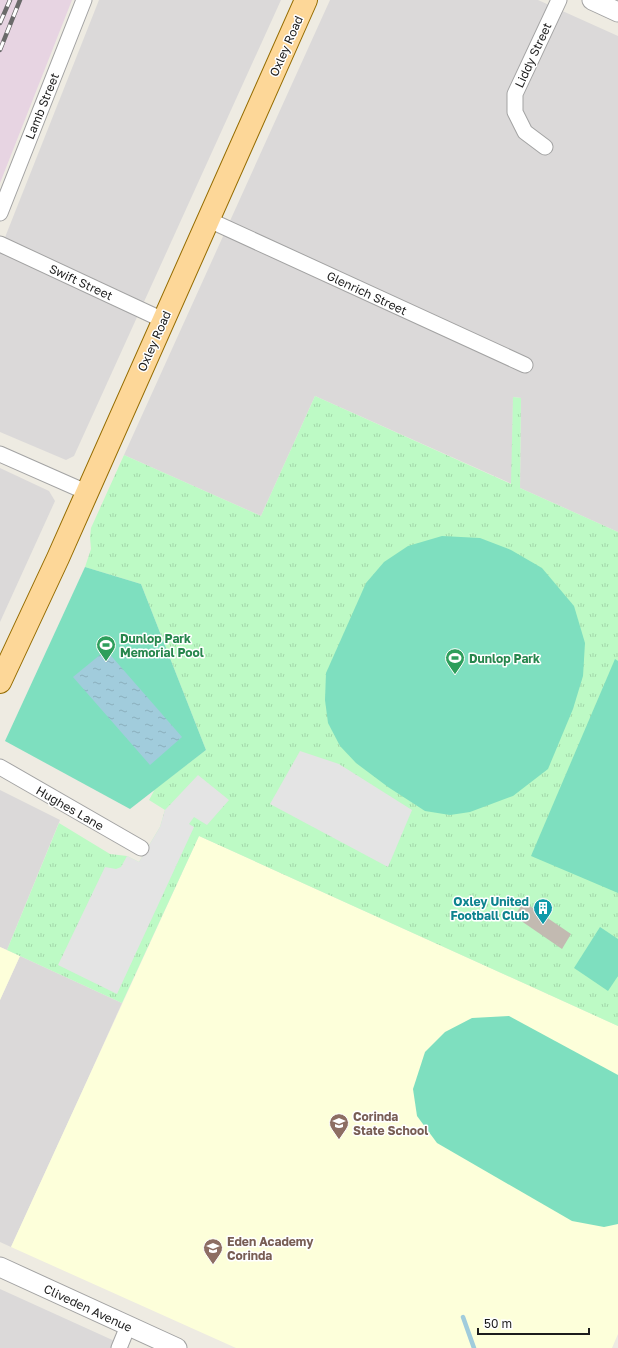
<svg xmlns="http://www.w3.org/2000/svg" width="618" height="1348" font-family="'Golos Text',sans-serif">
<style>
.residential{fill:#dbd9d9}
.industrial{fill:#e7d4e2}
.education{fill:#fdffda}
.park{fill:url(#park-tufts)}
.pitch{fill:#7edfbf}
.parking{fill:#e4e4e4}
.water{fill:url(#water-ripples)}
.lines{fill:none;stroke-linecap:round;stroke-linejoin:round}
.stream{stroke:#a1ccdc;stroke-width:4.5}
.building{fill:#c2bab1}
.minor-casing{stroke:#a3a3a3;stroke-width:17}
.tertiary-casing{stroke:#a3a3a3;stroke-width:21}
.primary-casing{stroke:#956c00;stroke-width:24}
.minor{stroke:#fff;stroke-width:15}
.tertiary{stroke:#fff;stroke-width:19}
.primary{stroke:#fdd798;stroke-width:22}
.rail-casing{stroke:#6a6a6a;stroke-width:4.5}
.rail{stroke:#fff;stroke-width:3;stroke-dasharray:9;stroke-linecap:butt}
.labels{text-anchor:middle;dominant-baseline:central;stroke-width:3;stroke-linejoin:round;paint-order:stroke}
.street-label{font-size:12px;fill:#1c1c1c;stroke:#fff}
.leisure-label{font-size:12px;font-weight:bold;fill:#27864d;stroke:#fff;text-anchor:start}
.culture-label{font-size:12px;font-weight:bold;fill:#0d838f;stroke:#fff;text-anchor:end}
.education-label{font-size:12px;font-weight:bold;fill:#785e54;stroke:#fff;text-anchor:start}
</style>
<defs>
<pattern id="park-tufts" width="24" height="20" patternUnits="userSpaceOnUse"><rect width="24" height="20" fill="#bdfac5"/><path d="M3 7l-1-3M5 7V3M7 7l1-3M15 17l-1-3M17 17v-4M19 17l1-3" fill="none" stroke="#a2d6a9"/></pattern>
<pattern id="water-ripples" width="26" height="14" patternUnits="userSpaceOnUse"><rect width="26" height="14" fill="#a1ccdc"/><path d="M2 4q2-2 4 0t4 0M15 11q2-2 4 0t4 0" fill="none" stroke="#8aafbc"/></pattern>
</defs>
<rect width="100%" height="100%" fill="#eeebe2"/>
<!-- residential -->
<g class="residential">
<path d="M99 0H281L74 456 66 460 0 432V250Z"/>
<path d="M330 0H538L618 36V532L520 488 521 398 513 397 512 484 315 396 261 516 124 455Z"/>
<path d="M0 468 49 491 55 501 0 622Z"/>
<path d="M0 790 60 820 7 950 0 947Z"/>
<path d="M20 956 122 1003 85 1085 11 1247 0 1242V1000Z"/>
<path d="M0 1289 130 1348H0Z"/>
</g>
<!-- industrial -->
<path class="industrial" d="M0 0H72L0 183Z"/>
<!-- education -->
<g class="education">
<path d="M199 836 618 1026V1334L612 1348H236L11 1247Z"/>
<path d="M0 947 20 956 0 1000Z"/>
</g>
<!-- park -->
<path class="park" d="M315 396 511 484 513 397 521 398 520 488 618 532V1026L199 836 122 1003 7 950 59 823 110 854 127 856 139 862 160 827 165 810 149 800 155 789 206 750 141 584 85 567 91 549 90 537 91 528 124 455 261 516Z"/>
<!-- pitch -->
<g class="pitch">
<path d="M442 536 480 538 511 550 542 568 574 606 585 643 583 676 573 709 548 769 513 796 470 812 450 815 425 811 388 787 356 763 340 746 328 723 325 700 326 673 366 583 384 562 408 546Z"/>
<path d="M85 567 141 584 206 750 130 809 5 741Z"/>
<path d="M615 659 618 661V893L531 856Z"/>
<path d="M600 927 618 939V976L608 991 574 968Z"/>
<path d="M509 1016 618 1075V1224L604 1227 572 1221 437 1143 417 1116 413 1089 425 1052 445 1032 472 1018Z"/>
</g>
<!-- parking -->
<g class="parking">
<path d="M300 751 339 764 412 810 388 867 270 804Z"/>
<path d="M198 775 229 800 207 825 194 817 189 824 194 827 117 994 58 965 105 867 116 869 121 867 127 856 139 862 160 827 165 810Z"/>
</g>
<!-- water -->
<path class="water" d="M106 650 182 737 150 765 73 677Z"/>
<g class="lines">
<!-- stream -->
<path class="stream" d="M463 1317 474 1348"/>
</g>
<!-- building -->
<path class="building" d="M524 902 571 934 562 949 514 916Z"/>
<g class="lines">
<defs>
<g id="minor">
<path d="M545 147 525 132 515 112V94L559 0"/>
<path d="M0 213 84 0"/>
<path d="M209 220 525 365"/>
<path d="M0 244 163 320"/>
<path d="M0 454 86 492"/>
<path d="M0 767 141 848"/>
<path d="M119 1348 128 1326"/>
</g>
<g id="tertiary">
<path d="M592 0 618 12"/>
<path d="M0 1267 177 1348"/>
</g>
<path id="primary" d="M0 682 58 558 306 0"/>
</defs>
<!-- minor casing -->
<use href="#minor" class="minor-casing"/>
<!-- tertiary casing -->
<use href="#tertiary" class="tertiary-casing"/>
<!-- primary casing -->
<use href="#primary" class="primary-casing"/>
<!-- minor -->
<use href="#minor" class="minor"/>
<!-- tertiary -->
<use href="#tertiary" class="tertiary"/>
<!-- primary -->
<use href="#primary" class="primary"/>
<defs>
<g id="rail">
<path d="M0 23 10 0"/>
<path d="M0 50 20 0"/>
</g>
</defs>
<!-- rail casing -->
<use href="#rail" class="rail-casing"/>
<!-- rail -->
<use href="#rail" class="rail"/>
</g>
<!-- icons -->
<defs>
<symbol id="stadium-pin" viewBox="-11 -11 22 30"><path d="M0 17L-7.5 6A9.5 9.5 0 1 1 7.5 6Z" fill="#2e9e5b" stroke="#fff"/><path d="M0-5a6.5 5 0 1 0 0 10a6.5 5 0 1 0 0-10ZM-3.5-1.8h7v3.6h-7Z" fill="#fff"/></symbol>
<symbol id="building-pin" viewBox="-11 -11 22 30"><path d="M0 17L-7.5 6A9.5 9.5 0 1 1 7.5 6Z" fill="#0f9aa8" stroke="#fff"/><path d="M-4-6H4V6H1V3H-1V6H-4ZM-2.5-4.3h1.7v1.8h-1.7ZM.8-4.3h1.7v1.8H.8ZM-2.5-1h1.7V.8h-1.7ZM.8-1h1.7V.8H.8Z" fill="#fff"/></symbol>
<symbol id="school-pin" viewBox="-11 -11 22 30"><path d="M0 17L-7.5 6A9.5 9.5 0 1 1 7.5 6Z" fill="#8d6e63" stroke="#fff"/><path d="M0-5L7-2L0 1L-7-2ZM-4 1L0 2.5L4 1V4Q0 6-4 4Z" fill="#fff"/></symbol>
</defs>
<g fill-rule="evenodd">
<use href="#stadium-pin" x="95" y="634" width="22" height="30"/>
<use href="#stadium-pin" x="444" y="647" width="22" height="30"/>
<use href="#building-pin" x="532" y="897" width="22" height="30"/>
<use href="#school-pin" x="328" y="1112" width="22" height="30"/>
<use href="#school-pin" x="202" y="1237" width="22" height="30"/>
</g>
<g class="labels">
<!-- street labels -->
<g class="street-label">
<text transform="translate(286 46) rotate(-66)">Oxley Road</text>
<text transform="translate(533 55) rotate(-65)">Liddy Street</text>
<text transform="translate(42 106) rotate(-68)">Lamb Street</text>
<text transform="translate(81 282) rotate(25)">Swift Street</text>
<text transform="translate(367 293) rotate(25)">Glenrich Street</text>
<text transform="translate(154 341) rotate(-66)">Oxley Road</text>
<text transform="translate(70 808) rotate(30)">Hughes Lane</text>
<text transform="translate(88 1308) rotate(25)">Cliveden Avenue</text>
</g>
<!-- leisure labels -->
<g class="leisure-label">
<text x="120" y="638">Dunlop Park<tspan x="120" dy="14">Memorial Pool</tspan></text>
<text x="469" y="658">Dunlop Park</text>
</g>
<!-- culture labels -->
<g class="culture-label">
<text x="529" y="901">Oxley United<tspan x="529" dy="14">Football Club</tspan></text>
</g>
<!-- education labels -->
<g class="education-label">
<text x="353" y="1116">Corinda<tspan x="353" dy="14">State School</tspan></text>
<text x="227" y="1241">Eden Academy<tspan x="227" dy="14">Corinda</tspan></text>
</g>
</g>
<!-- scale -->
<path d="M478 1328v6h111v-6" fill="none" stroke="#1c1c1c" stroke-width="2"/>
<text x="484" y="1328" font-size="12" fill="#1c1c1c" stroke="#ffffff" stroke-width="3" paint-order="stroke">50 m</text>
</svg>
